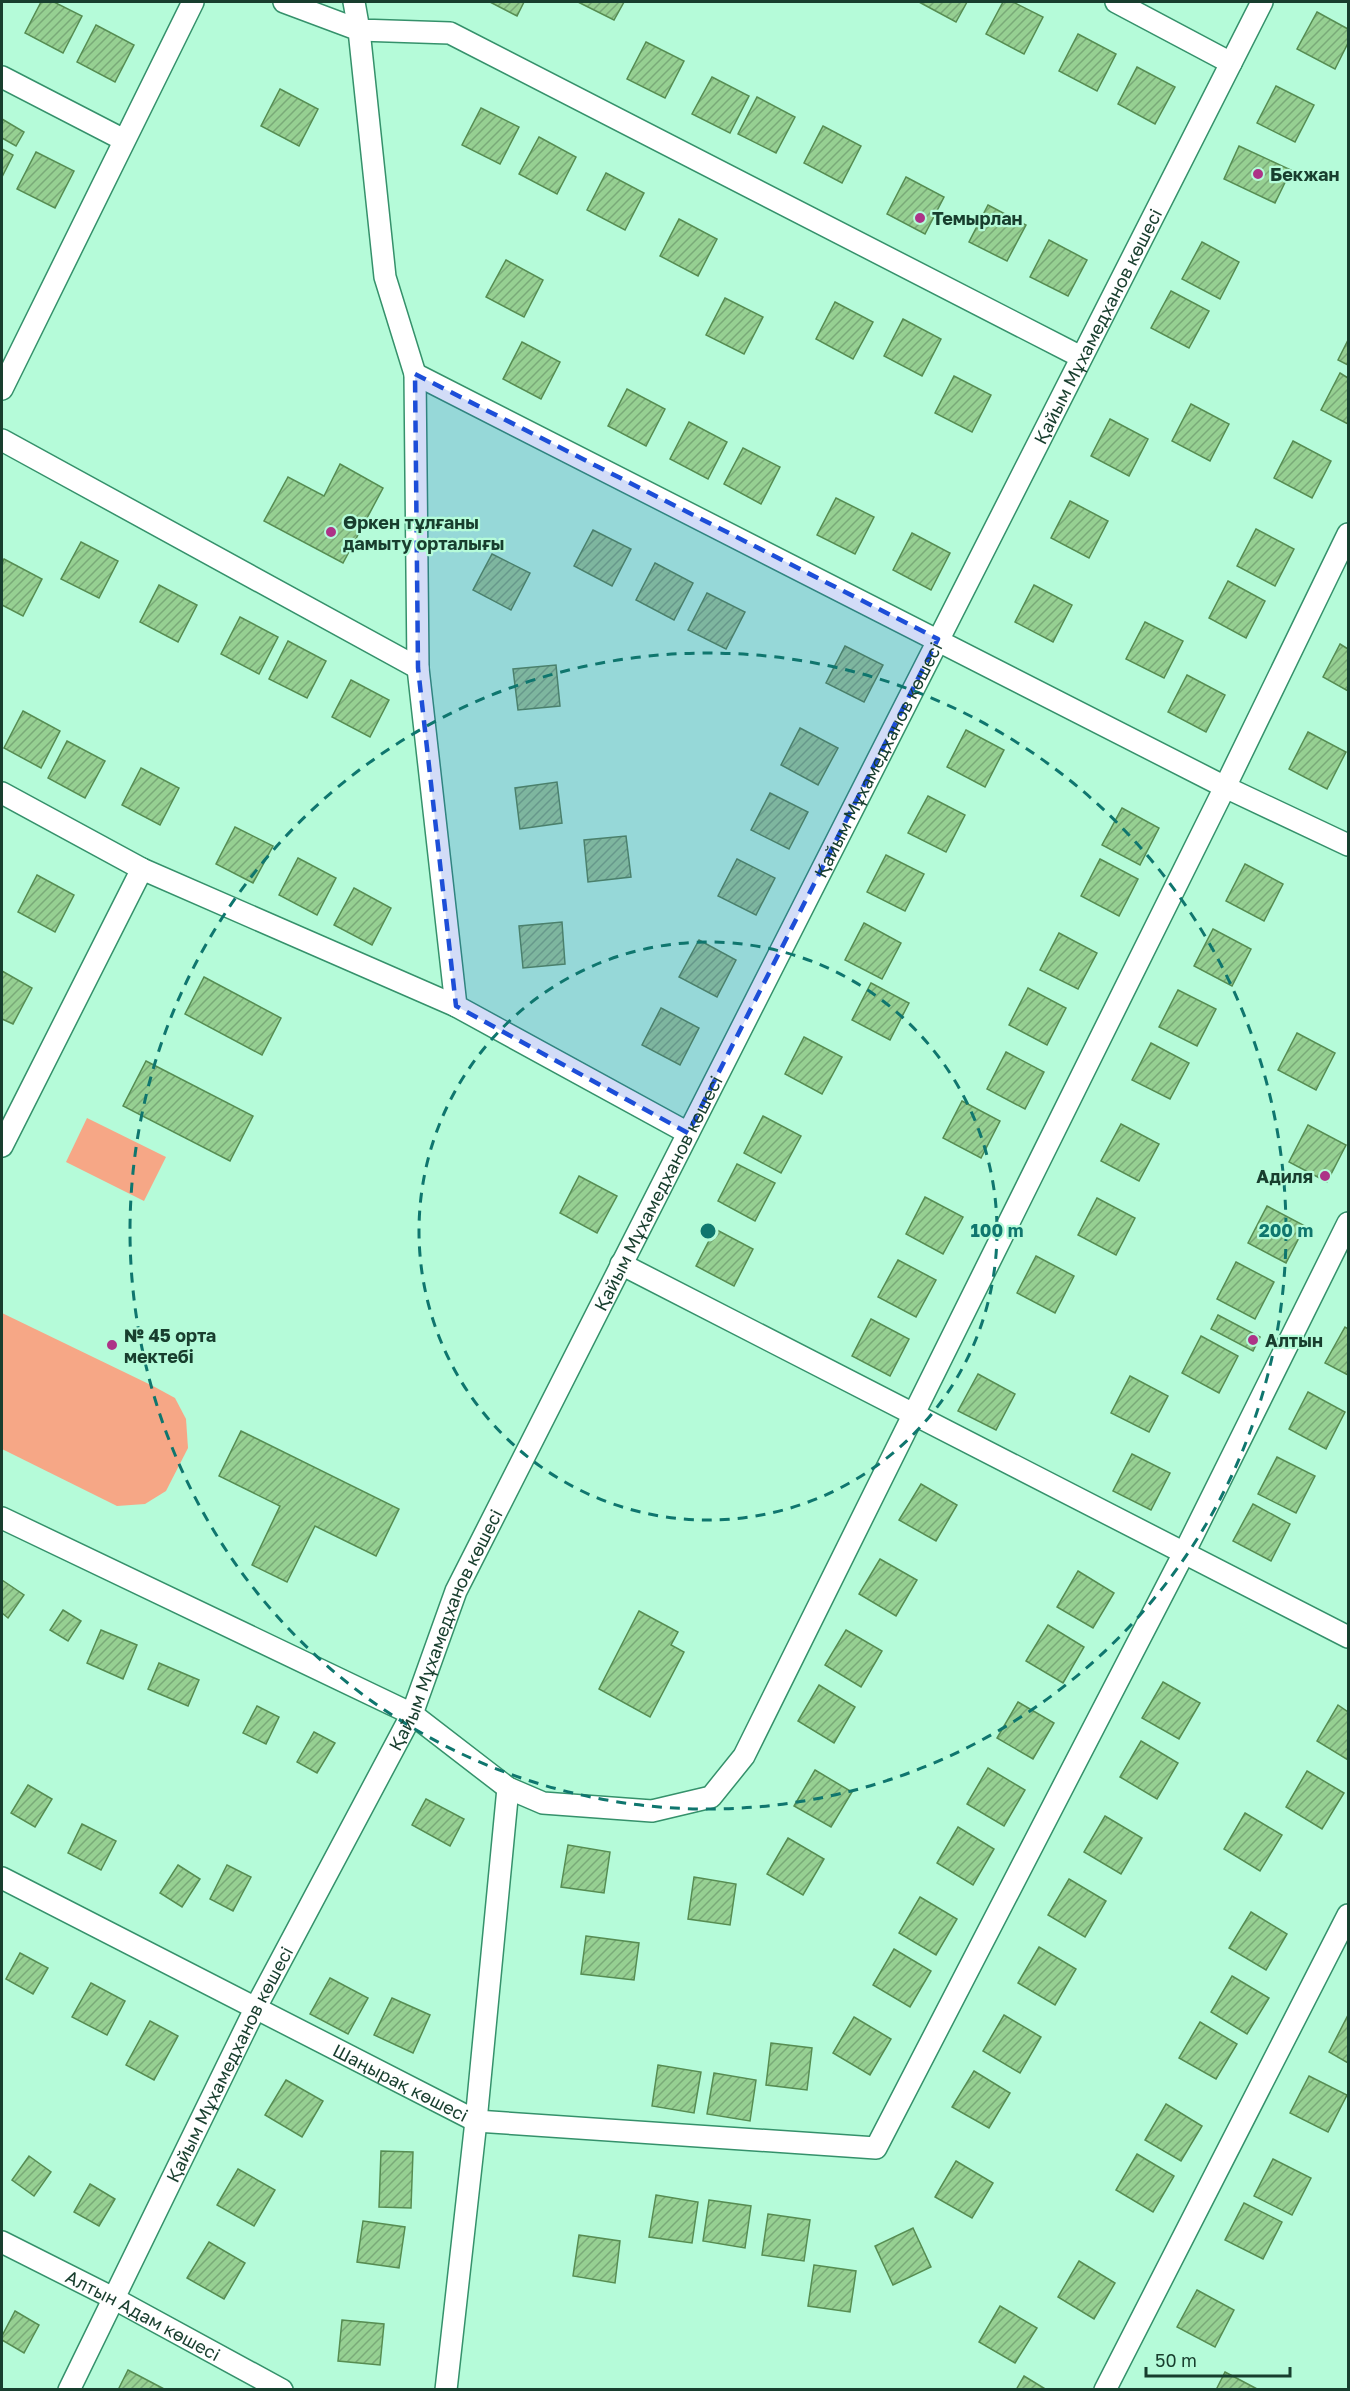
<svg xmlns="http://www.w3.org/2000/svg" width="1350" height="2391" font-family="'Golos Text',sans-serif">
<style>
.green{fill:#f6a786}
.building{fill:url(#building-hatch);stroke:#568d52;stroke-width:1.5}
.lines{fill:none;stroke-linecap:round;stroke-linejoin:round}
.minor-casing{stroke:#35916b;stroke-width:24}
.minor{stroke:#fff;stroke-width:21}
.marked{fill:#1d4ed8;fill-opacity:0.2;stroke:#1d4ed8;stroke-width:4.5;stroke-dasharray:12 8;stroke-linejoin:round}
.ring{fill:none;stroke:#0f766e;stroke-width:3;stroke-dasharray:10 8}
.poi-dot{fill:#ad3387;stroke:#b5fbd9;stroke-width:2}
.labels{text-anchor:middle;dominant-baseline:central;stroke-width:4.5;stroke-linejoin:round;paint-order:stroke}
.poi-label{font-size:18px;font-weight:bold;fill:#183e2e;stroke:#b5fbd9;text-anchor:start}
.street-label{font-size:18px;fill:#183e2e;stroke:#b5fbd9}
.centre{fill:#0f766e;stroke:#b5fbd9;stroke-width:3}
.ring-label{font-size:18px;text-anchor:middle;font-weight:bold;fill:#0f766e;stroke:#b5fbd9;stroke-width:4.5;stroke-linejoin:round;paint-order:stroke}
</style>
<defs>
<pattern id="building-hatch" width="6" height="6" patternUnits="userSpaceOnUse" patternTransform="scale(1.5)"><rect width="6" height="6" fill="#96d092"/><path d="M-1 1l2-2M0 6l6-6M5 7l2-2" fill="none" stroke="#79aa78"/></pattern>
</defs>
<rect width="100%" height="100%" fill="#b5fbd9"/>
<!-- green -->
<g class="green">
<path d="M87 1118 166 1157 144 1201 66 1162Z"/>
<path d="M2 1313 153 1386 175 1398 186 1419 188 1448 166 1491 145 1504 117 1506 2 1449Z"/>
</g>
<!-- building -->
<g class="building">
<path d="M41 2H54L82 16 63 53 25 33Z"/>
<path d="M490 2H524L517 16Z"/>
<path d="M578 2H624L614 20Z"/>
<path d="M919 2H967L956 22Z"/>
<path d="M1003 2H1013L1043 17 1024 54 986 34Z"/>
<path d="M1317 12 1348 29V43L1335 69 1297 49Z"/>
<path d="M96 25 134 45 115 82 77 62Z"/>
<path d="M1078 34 1116 54 1097 91 1059 71Z"/>
<path d="M646 42 684 61 665 98 627 79Z"/>
<path d="M1137 67 1175 87 1155 124 1118 104Z"/>
<path d="M712 77 749 96 730 133 692 114Z"/>
<path d="M1276 86 1314 105 1295 142 1257 123Z"/>
<path d="M280 89 318 109 299 146 261 126Z"/>
<path d="M757 97 795 117 776 153 738 134Z"/>
<path d="M481 108 519 127 500 164 462 145Z"/>
<path d="M2 119 24 132 16 146 2 138Z"/>
<path d="M823 126 861 146 842 183 804 163Z"/>
<path d="M539 137 576 157 557 194 519 174Z"/>
<path d="M1239 146 1291 170 1275 203 1224 179Z"/>
<path d="M2 149 13 155 2 177Z"/>
<path d="M36 152 74 171 55 208 17 189Z"/>
<path d="M606 173 644 193 625 230 587 210Z"/>
<path d="M906 177 944 197 925 234 887 214Z"/>
<path d="M988 205 1026 225 1007 261 969 242Z"/>
<path d="M679 219 717 239 698 276 660 256Z"/>
<path d="M1049 240 1087 260 1068 296 1030 277Z"/>
<path d="M1202 242 1239 262 1220 299 1182 279Z"/>
<path d="M506 260 543 280 524 317 486 297Z"/>
<path d="M1171 291 1209 311 1189 348 1151 328Z"/>
<path d="M725 298 763 317 744 354 706 335Z"/>
<path d="M835 302 873 322 853 359 816 339Z"/>
<path d="M903 319 941 339 922 376 884 356Z"/>
<path d="M1348 340V365L1338 360Z"/>
<path d="M522 342 560 362 541 399 503 379Z"/>
<path d="M1340 373 1348 378V424L1321 410Z"/>
<path d="M954 376 991 395 972 432 935 413Z"/>
<path d="M627 389 665 409 646 446 608 426Z"/>
<path d="M1191 404 1229 424 1210 461 1172 441Z"/>
<path d="M1110 419 1148 439 1129 476 1091 456Z"/>
<path d="M689 422 727 442 708 479 670 459Z"/>
<path d="M1293 441 1331 461 1312 498 1274 478Z"/>
<path d="M743 448 780 467 761 504 724 484Z"/>
<path d="M340 464 383 488 343 563 264 521 288 477 324 496Z"/>
<path d="M836 498 874 517 855 554 817 535Z"/>
<path d="M1070 501 1108 521 1089 558 1051 538Z"/>
<path d="M1256 529 1294 549 1275 586 1237 566Z"/>
<path d="M593 530 631 549 612 586 574 566Z"/>
<path d="M912 533 950 553 931 590 893 570Z"/>
<path d="M81 542 118 561 99 598 61 579Z"/>
<path d="M492 554 530 573 511 610 473 590Z"/>
<path d="M4 559 42 579 23 616 2 605V564Z"/>
<path d="M655 563 693 583 674 620 636 600Z"/>
<path d="M1228 581 1265 601 1246 638 1209 618Z"/>
<path d="M159 585 197 605 178 642 140 622Z"/>
<path d="M1034 585 1072 605 1053 642 1015 622Z"/>
<path d="M707 593 745 612 726 649 688 630Z"/>
<path d="M240 617 278 637 259 674 221 654Z"/>
<path d="M1145 622 1183 641 1164 678 1126 659Z"/>
<path d="M288 641 326 661 307 698 269 679Z"/>
<path d="M1340 644 1348 649V691L1323 677Z"/>
<path d="M845 646 883 665 864 702 826 683Z"/>
<path d="M556 665 560 706 518 710 513 669Z"/>
<path d="M1187 675 1225 695 1206 732 1168 712Z"/>
<path d="M351 680 389 700 370 737 332 717Z"/>
<path d="M23 711 60 731 41 768 4 748Z"/>
<path d="M800 728 838 748 818 785 781 765Z"/>
<path d="M966 730 1004 750 985 787 947 767Z"/>
<path d="M1308 732 1346 752 1327 789 1289 769Z"/>
<path d="M67 741 105 761 85 798 48 778Z"/>
<path d="M141 768 179 788 160 825 122 805Z"/>
<path d="M557 782 562 823 520 829 515 788Z"/>
<path d="M770 793 808 812 789 849 751 830Z"/>
<path d="M928 796 965 815 946 852 908 833Z"/>
<path d="M1122 808 1159 828 1140 865 1102 845Z"/>
<path d="M235 827 273 846 253 883 216 864Z"/>
<path d="M626 836 631 877 588 882 584 840Z"/>
<path d="M886 855 924 874 905 911 867 892Z"/>
<path d="M298 858 336 878 317 915 279 895Z"/>
<path d="M737 859 775 878 756 915 718 896Z"/>
<path d="M1100 859 1138 879 1119 916 1081 896Z"/>
<path d="M1245 864 1283 884 1264 921 1226 901Z"/>
<path d="M37 875 74 895 55 932 18 912Z"/>
<path d="M354 888 391 908 372 945 334 925Z"/>
<path d="M562 922 565 964 523 968 519 926Z"/>
<path d="M864 923 901 943 882 979 845 960Z"/>
<path d="M1213 929 1251 949 1232 986 1194 966Z"/>
<path d="M1059 933 1097 953 1078 989 1040 970Z"/>
<path d="M699 940 736 960 717 997 679 977Z"/>
<path d="M2 971 32 988 13 1024 2 1019Z"/>
<path d="M204 977 281 1018 262 1055 185 1014Z"/>
<path d="M871 983 909 1003 890 1040 852 1020Z"/>
<path d="M1028 988 1066 1008 1047 1045 1009 1025Z"/>
<path d="M1178 990 1216 1009 1197 1046 1159 1027Z"/>
<path d="M661 1008 699 1028 680 1065 642 1045Z"/>
<path d="M1297 1033 1335 1053 1316 1090 1278 1070Z"/>
<path d="M804 1037 842 1057 822 1094 785 1074Z"/>
<path d="M1151 1043 1189 1063 1170 1099 1132 1080Z"/>
<path d="M1006 1052 1044 1072 1025 1109 987 1089Z"/>
<path d="M146 1061 253 1116 230 1161 123 1106Z"/>
<path d="M962 1101 1000 1121 981 1158 943 1138Z"/>
<path d="M763 1116 801 1136 781 1173 744 1153Z"/>
<path d="M1121 1124 1159 1144 1139 1181 1101 1161Z"/>
<path d="M1308 1125 1346 1145 1327 1182 1289 1162Z"/>
<path d="M737 1164 775 1183 755 1221 718 1201Z"/>
<path d="M579 1176 617 1196 597 1233 560 1213Z"/>
<path d="M925 1197 963 1217 943 1254 906 1234Z"/>
<path d="M1097 1198 1135 1218 1116 1255 1078 1235Z"/>
<path d="M1267 1206 1305 1226 1286 1263 1248 1243Z"/>
<path d="M715 1229 753 1249 734 1286 696 1266Z"/>
<path d="M1036 1256 1074 1276 1055 1313 1017 1293Z"/>
<path d="M898 1260 936 1280 916 1317 878 1297Z"/>
<path d="M1236 1262 1274 1282 1255 1319 1217 1299Z"/>
<path d="M1218 1315 1260 1337 1253 1351 1211 1329Z"/>
<path d="M871 1319 909 1339 890 1376 852 1356Z"/>
<path d="M1345 1327 1348 1329V1375L1325 1363Z"/>
<path d="M1201 1336 1238 1356 1219 1393 1182 1373Z"/>
<path d="M978 1374 1015 1394 996 1430 958 1411Z"/>
<path d="M1130 1376 1168 1396 1149 1432 1111 1413Z"/>
<path d="M1308 1392 1345 1412 1326 1449 1289 1429Z"/>
<path d="M241 1431 399 1509 376 1556 315 1526 287 1582 252 1565 280 1506 219 1476Z"/>
<path d="M1132 1454 1170 1473 1151 1510 1113 1491Z"/>
<path d="M1277 1457 1315 1476 1296 1513 1258 1494Z"/>
<path d="M921 1484 957 1505 936 1541 899 1520Z"/>
<path d="M1253 1504 1290 1524 1271 1561 1233 1541Z"/>
<path d="M880 1559 917 1580 896 1616 859 1594Z"/>
<path d="M1078 1571 1114 1593 1093 1628 1057 1607Z"/>
<path d="M2 1580 24 1595 8 1618 2 1613Z"/>
<path d="M63 1610 81 1621 68 1641 50 1630Z"/>
<path d="M639 1611 678 1632 671 1645 684 1652 650 1717 599 1689Z"/>
<path d="M1048 1625 1084 1647 1063 1683 1026 1661Z"/>
<path d="M101 1630 137 1645 123 1679 87 1663Z"/>
<path d="M846 1630 882 1651 861 1687 825 1665Z"/>
<path d="M159 1663 199 1680 188 1706 148 1689Z"/>
<path d="M1163 1682 1200 1703 1179 1739 1142 1718Z"/>
<path d="M819 1685 855 1707 834 1743 798 1721Z"/>
<path d="M1018 1702 1054 1723 1033 1759 997 1738Z"/>
<path d="M1338 1705 1348 1712V1760L1317 1741Z"/>
<path d="M257 1706 279 1717 266 1744 243 1733Z"/>
<path d="M314 1732 335 1743 317 1773 297 1762Z"/>
<path d="M1141 1741 1178 1763 1157 1799 1120 1777Z"/>
<path d="M988 1768 1025 1790 1004 1826 967 1804Z"/>
<path d="M815 1770 852 1792 831 1827 794 1806Z"/>
<path d="M1307 1771 1344 1793 1322 1829 1286 1807Z"/>
<path d="M28 1785 52 1799 35 1827 11 1813Z"/>
<path d="M426 1799 464 1819 450 1846 412 1825Z"/>
<path d="M1245 1813 1282 1835 1260 1871 1224 1849Z"/>
<path d="M1105 1816 1142 1838 1121 1874 1084 1852Z"/>
<path d="M82 1824 116 1841 101 1870 68 1853Z"/>
<path d="M958 1827 994 1849 973 1885 937 1863Z"/>
<path d="M788 1838 824 1859 803 1895 767 1874Z"/>
<path d="M568 1845 610 1852 604 1893 561 1887Z"/>
<path d="M178 1865 200 1879 182 1907 160 1893Z"/>
<path d="M227 1865 251 1877 233 1911 210 1899Z"/>
<path d="M694 1877 736 1884 730 1925 688 1919Z"/>
<path d="M1069 1879 1106 1901 1085 1937 1048 1915Z"/>
<path d="M920 1897 957 1919 936 1955 899 1933Z"/>
<path d="M1251 1912 1287 1934 1266 1970 1229 1948Z"/>
<path d="M586 1936 639 1943 634 1980 581 1974Z"/>
<path d="M1039 1947 1076 1969 1055 2005 1018 1983Z"/>
<path d="M894 1949 931 1971 910 2007 873 1985Z"/>
<path d="M20 1953 48 1968 33 1994 6 1979Z"/>
<path d="M1232 1976 1269 1998 1247 2034 1211 2012Z"/>
<path d="M330 1978 368 1998 348 2034 310 2014Z"/>
<path d="M91 1983 125 2001 107 2035 72 2017Z"/>
<path d="M392 1998 430 2015 413 2053 374 2035Z"/>
<path d="M1004 2015 1041 2037 1020 2073 983 2051Z"/>
<path d="M1348 2015V2063L1329 2052Z"/>
<path d="M854 2017 891 2039 870 2075 833 2053Z"/>
<path d="M150 2021 178 2036 154 2080 126 2065Z"/>
<path d="M1200 2022 1237 2044 1216 2079 1179 2058Z"/>
<path d="M771 2043 812 2048 807 2090 766 2085Z"/>
<path d="M658 2065 701 2072 694 2113 652 2106Z"/>
<path d="M974 2071 1010 2093 989 2128 952 2107Z"/>
<path d="M714 2073 756 2080 750 2121 707 2114Z"/>
<path d="M1309 2076 1347 2095 1328 2132 1290 2113Z"/>
<path d="M286 2080 323 2101 302 2137 265 2115Z"/>
<path d="M1166 2104 1202 2126 1181 2161 1145 2140Z"/>
<path d="M381 2151 413 2152 411 2208 379 2207Z"/>
<path d="M1137 2154 1174 2176 1153 2212 1116 2190Z"/>
<path d="M29 2156 51 2172 34 2196 12 2180Z"/>
<path d="M1273 2159 1311 2178 1292 2215 1254 2196Z"/>
<path d="M956 2161 993 2183 972 2218 935 2197Z"/>
<path d="M238 2169 275 2190 254 2226 217 2205Z"/>
<path d="M90 2184 115 2199 99 2226 74 2212Z"/>
<path d="M656 2195 698 2202 692 2243 649 2237Z"/>
<path d="M709 2200 751 2206 745 2248 703 2241Z"/>
<path d="M1244 2203 1282 2222 1263 2259 1225 2240Z"/>
<path d="M768 2214 810 2220 804 2261 762 2255Z"/>
<path d="M363 2221 405 2227 399 2268 357 2262Z"/>
<path d="M913 2228 931 2267 893 2285 875 2246Z"/>
<path d="M579 2235 620 2241 615 2283 573 2276Z"/>
<path d="M209 2242 245 2263 224 2299 187 2278Z"/>
<path d="M1079 2261 1115 2283 1094 2319 1058 2297Z"/>
<path d="M814 2265 856 2271 850 2312 808 2306Z"/>
<path d="M1197 2290 1234 2310 1215 2347 1177 2327Z"/>
<path d="M1000 2306 1037 2328 1015 2363 979 2342Z"/>
<path d="M15 2311 39 2325 24 2353 2 2340V2336Z"/>
<path d="M342 2320 384 2324 380 2365 338 2361Z"/>
<path d="M128 2370 166 2390H118Z"/>
<path d="M1225 2372 1259 2390H1216Z"/>
<path d="M1024 2376 1047 2390H1016Z"/>
</g>
<g class="lines">
<defs>
<g id="minor">
<path d="M284 2 359 30 385 277 415 374 418 668 456 1006 688 1133"/>
<path d="M354 2 359 30 450 33 1081 357"/>
<path d="M1116 2 1231 63"/>
<path d="M2 77 124 140"/>
<path d="M415 374 1225 787 1348 845"/>
<path d="M2 389 193 2"/>
<path d="M2 440 418 668"/>
<path d="M2 793 142 869 456 1006"/>
<path d="M2 1146 142 869"/>
<path d="M621 1264 1348 1637"/>
<path d="M2 1518 412 1714 508 1788 543 1803 652 1811 711 1797 744 1756 1225 787 1348 534"/>
<path id="s1" d="M2 1878 476 2121 876 2148 1184 1553 1348 1223"/>
<path id="s2" d="M2 2242 113 2298 282 2390"/>
<path id="s3" d="M69 2390 256 2007 412 1714 456 1591 1262 2"/>
<path d="M446 2390 476 2121 508 1788"/>
<path d="M1105 2390 1348 1915"/>
</g>
</defs>
<!-- minor casing -->
<use href="#minor" class="minor-casing"/>
<!-- minor -->
<use href="#minor" class="minor"/>
</g>
<!-- marked area -->
<path class="marked" d="M415 374 938 639 688 1133 456 1006 418 668Z"/>
<!-- distance rings -->
<g class="ring">
<circle cx="708" cy="1231" r="289"/>
<circle cx="708" cy="1231" r="578"/>
</g>
<!-- markers -->
<g class="poi-dot">
<circle cx="1258" cy="174" r="6"/>
<circle cx="920" cy="218" r="6"/>
<circle cx="331" cy="532" r="6"/>
<circle cx="1325" cy="1176" r="6"/>
<circle cx="1253" cy="1340" r="6"/>
<circle cx="112" cy="1345" r="6"/>
</g>
<g class="labels">
<!-- poi labels -->
<g class="poi-label">
<text x="1270" y="174">Бекжан</text>
<text x="932" y="218">Темырлан</text>
<text x="343" y="522">Өркен тұлғаны<tspan x="343" dy="21">дамыту орталығы</tspan></text>
<text x="1313" y="1176" text-anchor="end">Адиля</text>
<text x="124" y="1335">№ 45 орта<tspan x="124" dy="21">мектебі</tspan></text>
<text x="1265" y="1340">Алтын</text>
</g>
<!-- street labels -->
<g class="street-label">
<text stroke="none"><textPath href="#s3" startOffset="2307">Қайым Мұхамедханов көшесі</textPath></text>
<text stroke="none"><textPath href="#s3" startOffset="1821">Қайым Мұхамедханов көшесі</textPath></text>
<text stroke="none"><textPath href="#s3" startOffset="1335">Қайым Мұхамедханов көшесі</textPath></text>
<text stroke="none"><textPath href="#s3" startOffset="849">Қайым Мұхамедханов көшесі</textPath></text>
<text stroke="none"><textPath href="#s3" startOffset="363">Қайым Мұхамедханов көшесі</textPath></text>
<text stroke="none"><textPath href="#s1" startOffset="448">Шаңырақ көшесі</textPath></text>
<text stroke="none"><textPath href="#s2" startOffset="159">Алтын Адам көшесі</textPath></text>
</g>
</g>
<circle cx="708" cy="1231" r="9" class="centre"/>
<g class="ring-label">
<text x="997" y="1237">100 m</text>
<text x="1286" y="1237">200 m</text>
</g>
<!-- border -->
<rect width="1350" height="2391" fill="none" stroke="#183e2e" stroke-width="6"/>
<!-- scale -->
<path d="M1146 2367v9h144v-9" fill="none" stroke="#183e2e" stroke-width="3"/>
<text x="1155" y="2367" font-size="18" fill="#183e2e" stroke="#b5fbd9" stroke-width="4.5" paint-order="stroke">50 m</text>
</svg>
